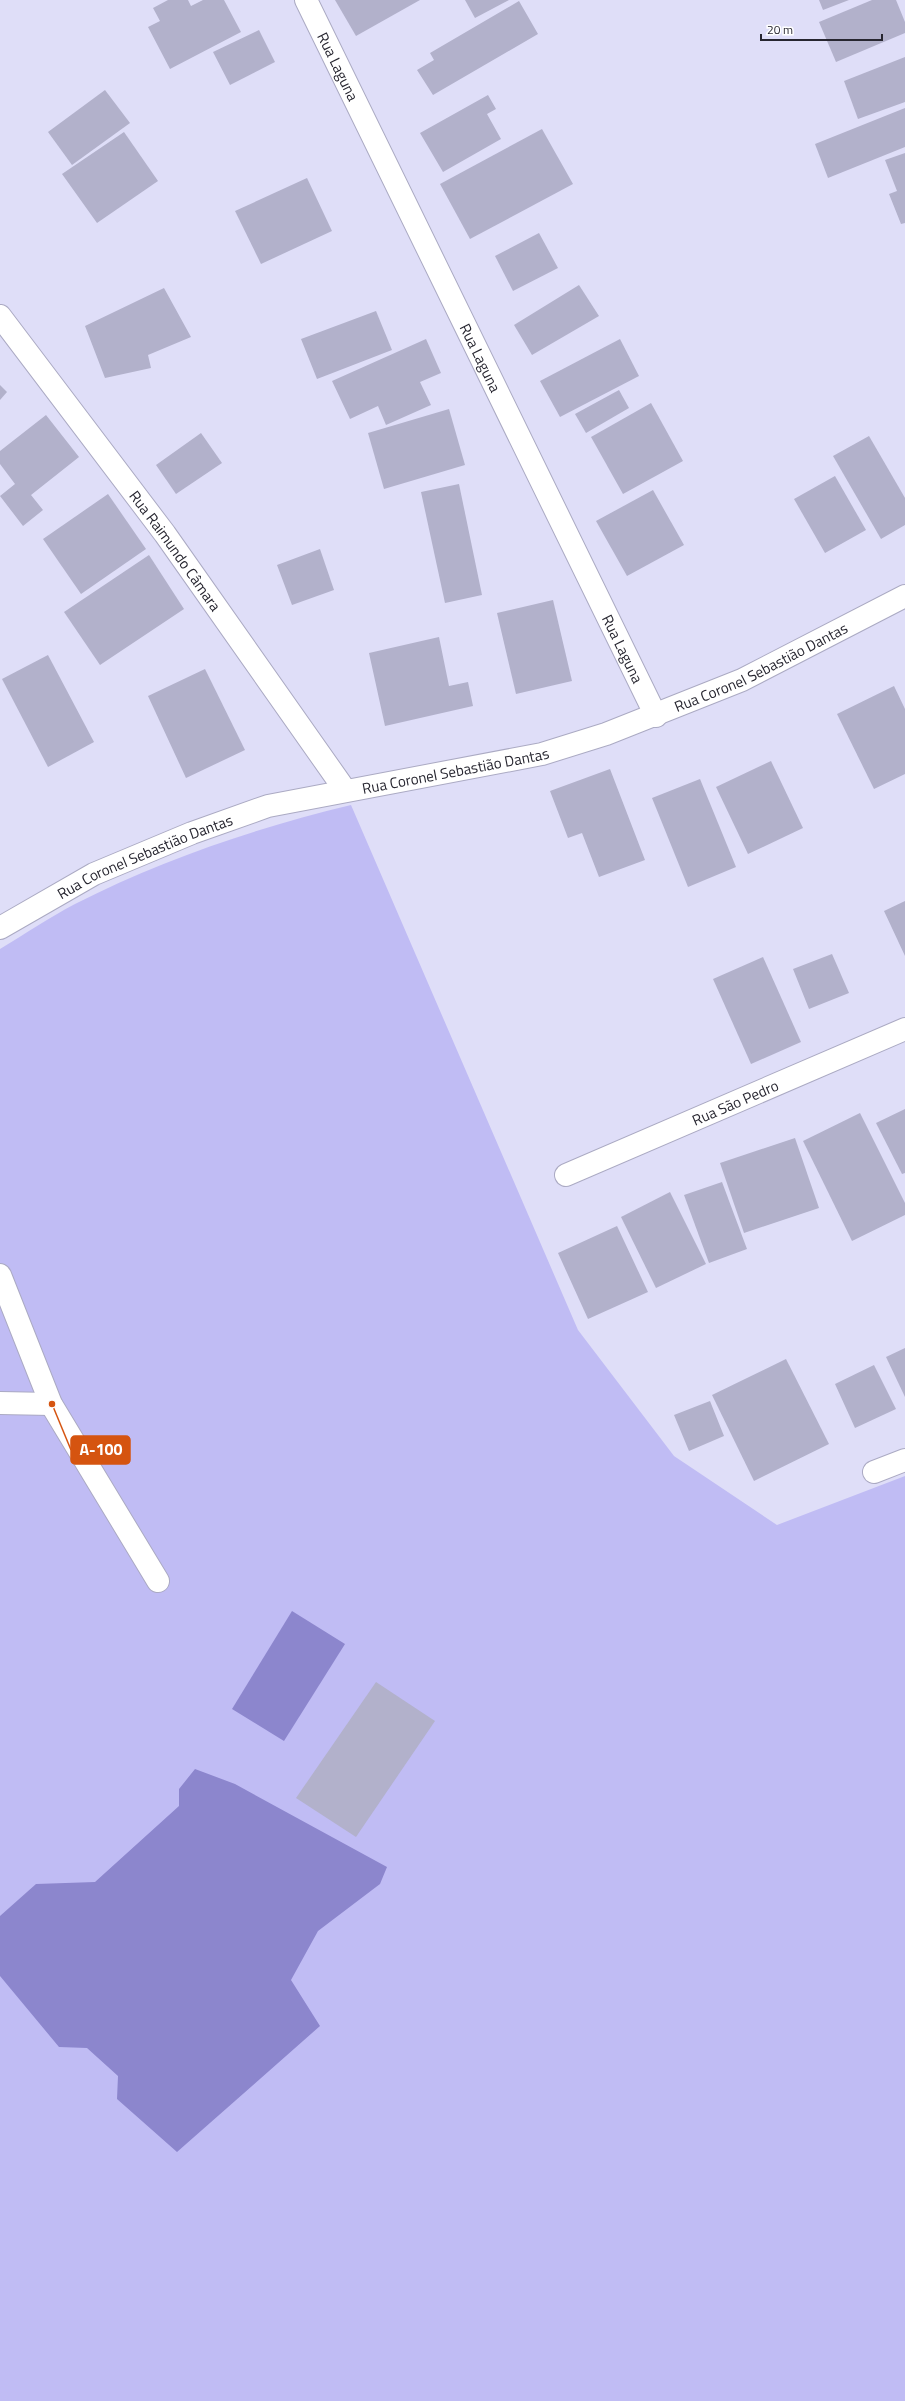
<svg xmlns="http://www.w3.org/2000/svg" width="905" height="2401" font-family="'Titillium Web',sans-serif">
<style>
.green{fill:#c0bcf4}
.water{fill:#8c86cd}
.building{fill:#b2b1cb}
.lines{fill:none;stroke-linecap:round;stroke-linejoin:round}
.service-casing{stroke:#abaac3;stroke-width:24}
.minor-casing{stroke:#abaac3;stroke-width:24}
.service{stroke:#fff;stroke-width:22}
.minor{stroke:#fff;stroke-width:22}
.labels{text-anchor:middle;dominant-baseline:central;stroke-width:3.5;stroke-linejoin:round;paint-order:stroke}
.street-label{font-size:15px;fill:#272630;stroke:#fff}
.leader{fill:none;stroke:#d55410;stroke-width:1.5}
.callout-dot{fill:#d55410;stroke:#fff;stroke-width:1.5}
.callout{fill:#d55410;stroke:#d55410;stroke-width:1.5}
.callout-label{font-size:16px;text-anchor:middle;font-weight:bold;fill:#fff}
</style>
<rect width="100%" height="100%" fill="#dfdef8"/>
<!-- green -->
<path class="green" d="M351 805 578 1330 674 1456 777 1525 905 1476V2401H0V949C25 934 50 917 75 904 163 859 256 828 351 805Z"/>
<!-- water -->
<g class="water">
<path d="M292 1611 345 1644 284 1741 232 1709Z"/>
<path d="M195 1769 235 1784 387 1867 380 1884 318 1931 291 1980 320 2026 177 2152 117 2099 118 2076 87 2048 59 2047 0 1976V1916L36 1884 95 1882 179 1806V1789Z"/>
</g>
<!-- building -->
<g class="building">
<path d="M168 0H188L191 6 203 0H224L241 32 170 69 148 27 160 21 153 8Z"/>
<path d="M335 0H420L356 36Z"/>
<path d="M465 0H509L475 18Z"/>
<path d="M819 0H849L823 10Z"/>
<path d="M872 0H896L905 22V33L836 62 819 22Z"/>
<path d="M519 1 538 34 433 95 417 70 434 60 430 53Z"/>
<path d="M259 30 275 62 230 85 213 52Z"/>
<path d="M905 57V102L858 119 844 81Z"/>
<path d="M105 90 130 123 72 165 48 132Z"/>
<path d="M488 95 496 109 487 114 501 139 443 172 420 133Z"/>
<path d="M905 108V147L828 178 815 144Z"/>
<path d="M542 129 573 184 470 239 440 184Z"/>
<path d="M124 132 158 181 97 223 62 174Z"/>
<path d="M905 153V223L901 224 889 194 897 191 885 160Z"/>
<path d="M307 178 332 231 261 264 235 211Z"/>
<path d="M539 233 558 268 513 291 495 256Z"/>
<path d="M579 285 599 316 532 355 514 325Z"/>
<path d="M164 288 191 337 148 355 151 368 105 378 85 326Z"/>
<path d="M376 311 392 350 317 379 301 339Z"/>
<path d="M426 339 441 373 420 382 431 405 386 425 378 406 350 419 332 381Z"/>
<path d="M620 339 639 376 560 417 540 381Z"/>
<path d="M0 385 7 392 0 400Z"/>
<path d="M619 390 629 408 586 433 575 414Z"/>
<path d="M651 403 683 461 623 494 591 437Z"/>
<path d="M449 409 465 465 384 489 368 433Z"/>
<path d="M46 415 79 457 31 495 43 510 23 526 0 496 15 484 0 464V451Z"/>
<path d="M201 433 222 463 176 494 156 465Z"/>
<path d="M869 436 905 498V525L881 539 833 456Z"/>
<path d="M835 476 866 530 825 553 794 499Z"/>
<path d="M459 484 482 595 445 603 421 492Z"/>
<path d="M653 490 684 545 627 576 596 521Z"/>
<path d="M108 494 146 549 81 594 43 539Z"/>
<path d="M320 549 334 590 292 605 277 565Z"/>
<path d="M149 555 184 609 100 665 64 612Z"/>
<path d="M553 600 572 681 516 694 497 613Z"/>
<path d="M439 637 449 686 468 682 473 706 385 726 369 653Z"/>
<path d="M48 655 94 742 48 767 2 679Z"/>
<path d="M205 669 245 750 186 778 148 696Z"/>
<path d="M894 686 905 709V774L874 789 837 714Z"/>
<path d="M771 761 803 828 748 854 716 787Z"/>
<path d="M610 769 645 860 599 877 582 833 568 838 550 791Z"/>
<path d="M700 779 736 867 688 887 652 798Z"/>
<path d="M905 901V956L884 911Z"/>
<path d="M832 954 849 993 809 1009 793 969Z"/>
<path d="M763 957 801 1042 751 1064 713 979Z"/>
<path d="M905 1109V1173L902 1174 876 1123Z"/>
<path d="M860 1113 905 1203V1215L852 1241 803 1141Z"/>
<path d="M795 1138 819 1208 744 1233 720 1163Z"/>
<path d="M722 1182 747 1249 709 1263 684 1195Z"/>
<path d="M670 1192 706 1264 656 1288 621 1217Z"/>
<path d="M617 1226 648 1292 588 1319 558 1253Z"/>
<path d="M905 1348V1397L886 1357Z"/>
<path d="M786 1359 829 1444 754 1481 712 1395Z"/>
<path d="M874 1365 896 1409 855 1428 835 1384Z"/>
<path d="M710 1401 724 1436 689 1451 674 1415Z"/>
<path d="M376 1682 435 1721 356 1837 296 1798Z"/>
</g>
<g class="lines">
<defs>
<g id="service">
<path d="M0 1275 51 1404 158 1581"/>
<path d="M0 1403 51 1404"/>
</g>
<g id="minor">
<path id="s1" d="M306 0 656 716"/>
<path id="s2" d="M0 316 165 534 345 790"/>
<path id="s3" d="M0 928 94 874 192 833 268 806 542 754 606 734 742 680 905 596"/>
<path id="s4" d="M566 1175 905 1029"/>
<path d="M874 1472 905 1460"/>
</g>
</defs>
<!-- service casing -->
<use href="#service" class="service-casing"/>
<!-- minor casing -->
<use href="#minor" class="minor-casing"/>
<!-- service -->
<use href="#service" class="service"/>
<!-- minor -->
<use href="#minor" class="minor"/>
</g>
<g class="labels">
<!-- street labels -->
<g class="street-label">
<text stroke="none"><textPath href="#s1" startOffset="74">Rua Laguna</textPath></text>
<text stroke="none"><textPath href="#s1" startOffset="398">Rua Laguna</textPath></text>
<text stroke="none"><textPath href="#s2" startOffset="293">Rua Raimundo Câmara</textPath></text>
<text stroke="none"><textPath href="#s1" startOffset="722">Rua Laguna</textPath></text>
<text stroke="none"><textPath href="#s3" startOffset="810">Rua Coronel Sebastião Dantas</textPath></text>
<text stroke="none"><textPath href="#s3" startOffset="486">Rua Coronel Sebastião Dantas</textPath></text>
<text stroke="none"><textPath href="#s3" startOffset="162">Rua Coronel Sebastião Dantas</textPath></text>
<text stroke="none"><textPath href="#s4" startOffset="184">Rua São Pedro</textPath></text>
</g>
</g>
<!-- callouts -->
<path class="leader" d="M52 1404L71 1450"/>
<circle class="callout-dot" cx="52" cy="1404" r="4"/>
<rect class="callout" x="71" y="1436" width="59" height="28" rx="4"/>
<g class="callout-label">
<text x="101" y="1455">A-100</text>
</g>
<!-- scale -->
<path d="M761 34v6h121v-6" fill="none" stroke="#272630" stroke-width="2"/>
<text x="767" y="34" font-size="12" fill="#272630" stroke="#ffffff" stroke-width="3" paint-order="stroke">20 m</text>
</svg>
